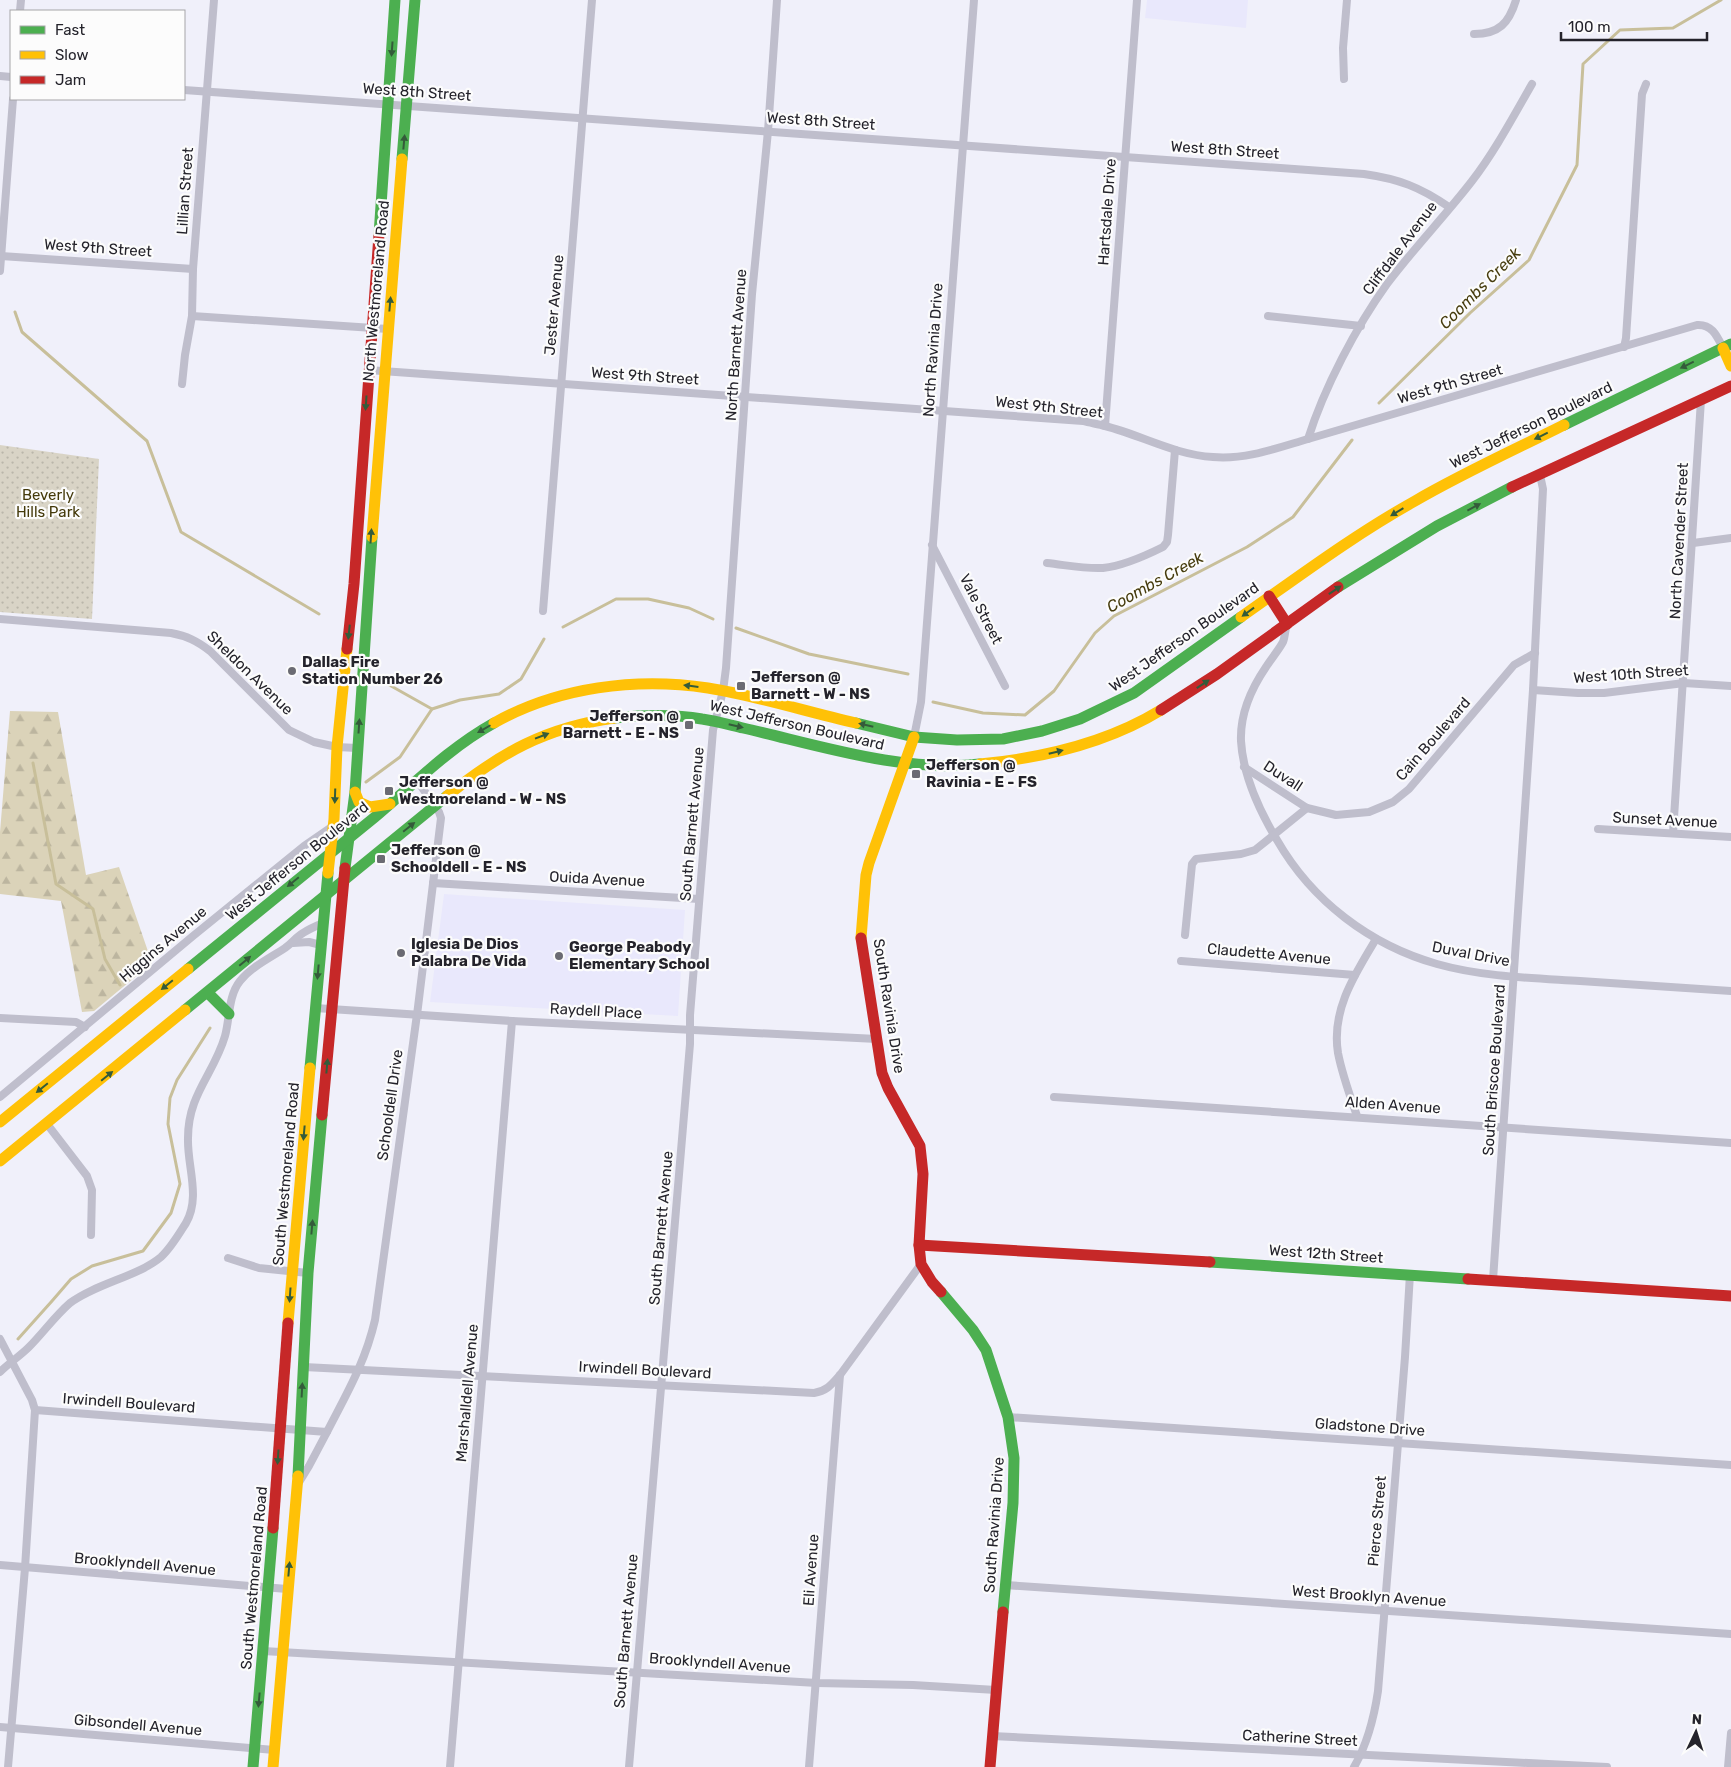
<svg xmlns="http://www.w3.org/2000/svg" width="1731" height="1767" font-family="Rubik,sans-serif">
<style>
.built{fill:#e9e8fc}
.green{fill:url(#green-dots)}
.forest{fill:url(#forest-firs)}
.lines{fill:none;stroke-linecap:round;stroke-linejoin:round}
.stream{stroke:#c8bf9a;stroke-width:3}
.street{stroke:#bfbecc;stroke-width:8}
.fast{stroke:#4caf50;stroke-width:11}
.slow{stroke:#ffc107;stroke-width:11}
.jam{stroke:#c62828;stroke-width:11}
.oneway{fill:#345b3a}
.poi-dot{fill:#6b6b73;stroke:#fcfcfc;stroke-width:2}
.labels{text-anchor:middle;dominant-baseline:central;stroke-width:4.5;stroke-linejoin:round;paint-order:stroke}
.street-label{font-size:15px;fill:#24232b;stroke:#fcfcfc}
.park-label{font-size:15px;fill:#443a0b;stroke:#fcfcfc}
.poi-label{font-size:15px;font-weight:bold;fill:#24232b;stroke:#fcfcfc;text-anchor:start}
.water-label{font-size:16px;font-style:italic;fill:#463c0e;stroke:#fcfcfc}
</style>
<defs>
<pattern id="green-dots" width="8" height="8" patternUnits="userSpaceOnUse" patternTransform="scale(1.25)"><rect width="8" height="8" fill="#d9d4c6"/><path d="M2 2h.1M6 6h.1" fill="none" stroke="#bab6aa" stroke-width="1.8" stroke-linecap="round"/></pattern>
<pattern id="forest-firs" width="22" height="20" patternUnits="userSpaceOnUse" patternTransform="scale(1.25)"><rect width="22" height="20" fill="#dbd3b9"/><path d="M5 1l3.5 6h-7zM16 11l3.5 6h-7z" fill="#bcb59f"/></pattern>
</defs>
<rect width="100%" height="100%" fill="#f0f0fa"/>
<!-- built -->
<g class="built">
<path d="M1147 0H1248L1246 28 1145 18Z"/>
<path d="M444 894 685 910 678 1016 430 1002Z"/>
</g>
<!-- green -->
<path class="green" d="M0 445 99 459 92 619 0 612Z"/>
<!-- forest -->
<path class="forest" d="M10 711 58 712 86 875 119 867 152 963 94 1011 82 1012 61 901 0 894V832Z"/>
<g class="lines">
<!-- stream -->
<g class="stream">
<path d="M15 312 22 332 147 441 181 532 319 614"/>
<path d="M1379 403 1470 313 1529 260 1577 165 1583 64 1620 30 1673 28 1721 0"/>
<path d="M563 627 616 599H648L689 608 713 619"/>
<path d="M736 628 809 654 908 674"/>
<path d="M384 682 432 709"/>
<path d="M933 702 983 713 1025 715 1054 691 1095 633 1114 616 1247 547 1293 517 1352 440"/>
<path d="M33 763 56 884 93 909 105 959 120 985"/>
<path d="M366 782 400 757 432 709 460 700 499 694 521 679 544 639"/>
<path d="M18 1339 52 1301 71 1279 92 1266 143 1251 171 1213 180 1184 168 1124 170 1098 177 1080 210 1028"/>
</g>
<!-- street -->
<g class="street">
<path d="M20 11 21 0"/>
<path d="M1474 34C1499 34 1509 23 1516 0"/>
<path d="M0 76 11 77"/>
<path d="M1344 79 1343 48 1347 0"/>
<path d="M184 90 1364 174C1399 179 1420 187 1449 207"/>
<path d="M1 256 193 269"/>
<path d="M0 271 13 99"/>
<path d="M192 316 388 329"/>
<path d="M1268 316 1361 326"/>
<path d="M1624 347 1626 338 1642 94 1646 84"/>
<path d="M368 370 1083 421C1090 423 1098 424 1105 426 1141 435 1175 455 1213 457 1245 460 1277 448 1308 439L1697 325C1712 324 1717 336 1723 348"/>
<path d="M182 384 185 355 192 316 193 269 214 0"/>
<path d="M1105 426 1137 0"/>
<path d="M1308 439C1324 388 1356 327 1387 284 1414 248 1445 216 1472 181 1495 151 1513 117 1532 84"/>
<path d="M1693 543 1731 538"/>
<path d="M932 545 1005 686"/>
<path d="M1047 563C1066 565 1084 569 1103 568 1123 566 1145 556 1163 547L1167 542 1168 535 1175 450"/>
<path d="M543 611 592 0"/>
<path d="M0 619 171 633C187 636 197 641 210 651L289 730 314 742 337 747 357 748"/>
<path d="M1287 624C1285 630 1285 637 1283 642 1278 651 1271 659 1266 667 1251 689 1240 715 1241 741 1243 776 1259 810 1277 840 1312 901 1370 945 1437 964 1483 977 1533 978 1580 981 1630 984 1681 988 1731 991"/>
<path d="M1533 690 1578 693H1604L1684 683 1731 686"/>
<path d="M914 737 921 702 974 0"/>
<path d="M1244 767 1307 808 1336 815 1369 812 1393 802 1409 789 1514 665 1535 653"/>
<path d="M1598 829 1731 837"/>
<path d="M1673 833 1701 400"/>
<path d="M433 883 699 899"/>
<path d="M1185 935 1192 864 1196 859 1241 854 1255 850 1307 808"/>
<path d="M293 943 309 942 321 945"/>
<path d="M1181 961 1355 975"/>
<path d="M315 1008 512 1021 877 1039"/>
<path d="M0 1018 76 1022 85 1027"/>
<path d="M0 1097 193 936 304 846 333 826 350 827"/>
<path d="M1054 1097 1731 1143"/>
<path d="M1357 1116C1350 1096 1342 1074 1338 1053 1331 1010 1355 974 1376 939"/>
<path d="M47 1124 87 1176 92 1190 91 1235"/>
<path d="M228 1258 259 1268 308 1273"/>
<path d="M1493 1280 1533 690 1543 489 1540 475"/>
<path d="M0 1339 32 1400 35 1410 25 1568 8 1767"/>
<path d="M304 1367 814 1393C827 1391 832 1384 840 1375L921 1264"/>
<path d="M0 1372C9 1363 20 1356 29 1347 43 1333 55 1316 70 1303 97 1283 137 1277 161 1257 171 1248 179 1234 186 1223 201 1197 187 1166 188 1138 188 1094 214 1074 225 1036 230 1018 228 996 240 981 251 967 270 958 285 948 292 943 296 937 303 933 309 929 316 926 323 923"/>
<path d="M35 1410 327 1432C347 1393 365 1363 375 1320L418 1007 441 818 439 812 416 779"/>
<path d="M1008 1417 1731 1465"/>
<path d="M298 1484 309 1466 327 1432"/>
<path d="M0 1565 287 1589"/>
<path d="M1005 1585 1731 1634"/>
<path d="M263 1651 817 1683 913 1685 996 1690"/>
<path d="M0 1727 274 1750"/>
<path d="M992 1736 1607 1767"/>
<path d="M450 1767 512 1021"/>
<path d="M629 1767 690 1044V1015L713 730 723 691 726 668 752 294 768 131 777 0"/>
<path d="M809 1767 840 1375"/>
<path d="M1354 1767C1368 1743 1374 1718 1378 1691L1405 1357 1410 1274"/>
<path d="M1728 1767 1731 1733"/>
</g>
<!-- fast -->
<g class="fast">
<path d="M402 159 415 0"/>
<path d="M379 235 395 0"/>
<path d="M1564 425 1731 344"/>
<path d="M1338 587 1437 526 1512 487"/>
<path d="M615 718C644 715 674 714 702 719 716 721 730 725 743 728 818 745 903 773 980 764"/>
<path d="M856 723 914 737 957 740 1003 739 1042 731 1080 719 1134 693 1241 617"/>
<path d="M345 868 355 792 372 537"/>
<path d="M188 969C250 918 313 868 375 817 414 784 449 748 494 723"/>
<path d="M208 993 229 1014"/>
<path d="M185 1010 447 796"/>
<path d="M310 1068 328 873"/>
<path d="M1210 1262 1468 1279"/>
<path d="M941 1292 973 1330 986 1350 1008 1417 1014 1458 1013 1503 1003 1612"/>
<path d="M298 1476 308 1273 322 1115"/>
<path d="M253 1767 273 1528"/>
</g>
<!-- slow -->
<g class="slow">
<path d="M1723 348 1731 366"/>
<path d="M372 537 402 159"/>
<path d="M1241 617C1298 577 1354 535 1415 501 1463 473 1514 450 1564 425"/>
<path d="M494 723C558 687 636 677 708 688 758 696 807 712 856 723"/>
<path d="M980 764C1043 758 1107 743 1161 710"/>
<path d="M355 792 359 802 370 807 390 804"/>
<path d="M447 796C500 753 546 727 615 718"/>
<path d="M328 873 334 819 337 747 347 649"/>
<path d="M861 938 866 875 869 863 914 737"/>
<path d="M0 1122 188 969"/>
<path d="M0 1161 185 1010"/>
<path d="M288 1323 310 1068"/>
<path d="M273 1767 298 1476"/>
</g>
<!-- jam -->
<g class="jam">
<path d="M1512 487 1731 386"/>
<path d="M1269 596 1287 624"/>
<path d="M347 649 354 584 379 235"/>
<path d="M1161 710 1217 674 1338 587"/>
<path d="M861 938 882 1073 888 1088 920 1146 923 1174 919 1245 921 1264 932 1282 941 1292"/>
<path d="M322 1115 345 868"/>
<path d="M919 1245 1210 1262"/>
<path d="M1468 1279 1731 1296"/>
<path d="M273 1528 288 1323"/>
<path d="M990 1767 1003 1612"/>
</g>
</g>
<!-- one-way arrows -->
<defs><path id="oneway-solid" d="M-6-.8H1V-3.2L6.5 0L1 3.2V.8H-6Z" transform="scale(1.25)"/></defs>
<g class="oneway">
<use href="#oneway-solid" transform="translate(392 49) rotate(94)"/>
<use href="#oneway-solid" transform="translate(404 142) rotate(-85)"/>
<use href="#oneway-solid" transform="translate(390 304) rotate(-85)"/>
<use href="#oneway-solid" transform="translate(1687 365) rotate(154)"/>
<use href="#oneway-solid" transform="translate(366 403) rotate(94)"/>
<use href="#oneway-solid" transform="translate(1541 436) rotate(154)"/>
<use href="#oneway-solid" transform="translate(1474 507) rotate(-28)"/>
<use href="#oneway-solid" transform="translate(1397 512) rotate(149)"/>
<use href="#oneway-solid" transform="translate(371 536) rotate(-86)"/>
<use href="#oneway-solid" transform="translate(1335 590) rotate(-34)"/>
<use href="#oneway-solid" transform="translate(1248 612) rotate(144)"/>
<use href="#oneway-solid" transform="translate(349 632) rotate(96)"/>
<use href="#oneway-solid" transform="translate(1203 684) rotate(-33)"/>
<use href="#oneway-solid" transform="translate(691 686) rotate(-173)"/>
<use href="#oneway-solid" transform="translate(866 725) rotate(-167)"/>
<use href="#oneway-solid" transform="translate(359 726) rotate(-86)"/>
<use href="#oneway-solid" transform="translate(736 726) rotate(13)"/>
<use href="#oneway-solid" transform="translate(484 729) rotate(150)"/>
<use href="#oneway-solid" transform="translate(542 736) rotate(-21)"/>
<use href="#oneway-solid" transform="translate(1056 752) rotate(-14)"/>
<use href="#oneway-solid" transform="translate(335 796) rotate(92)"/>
<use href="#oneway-solid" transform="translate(409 827) rotate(-39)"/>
<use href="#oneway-solid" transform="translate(293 882) rotate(141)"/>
<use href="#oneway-solid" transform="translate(245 961) rotate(-40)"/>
<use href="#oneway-solid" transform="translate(318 972) rotate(95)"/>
<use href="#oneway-solid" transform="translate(167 985) rotate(141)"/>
<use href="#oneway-solid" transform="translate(327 1066) rotate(-85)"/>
<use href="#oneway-solid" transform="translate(107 1076) rotate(-39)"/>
<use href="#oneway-solid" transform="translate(42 1088) rotate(141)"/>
<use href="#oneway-solid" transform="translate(304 1133) rotate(95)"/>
<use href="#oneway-solid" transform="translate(312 1227) rotate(-85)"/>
<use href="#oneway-solid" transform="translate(290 1295) rotate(94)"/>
<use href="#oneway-solid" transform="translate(302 1390) rotate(-87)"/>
<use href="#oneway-solid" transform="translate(278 1457) rotate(94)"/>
<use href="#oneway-solid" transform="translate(289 1569) rotate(-85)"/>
<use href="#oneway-solid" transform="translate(259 1700) rotate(95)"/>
</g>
<!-- markers -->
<g class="poi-dot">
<circle cx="292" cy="671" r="5"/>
<rect x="736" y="681" width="10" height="10" rx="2.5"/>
<rect x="684" y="720" width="10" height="10" rx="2.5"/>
<rect x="911" y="769" width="10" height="10" rx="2.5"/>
<rect x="384" y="786" width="10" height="10" rx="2.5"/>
<rect x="376" y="854" width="10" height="10" rx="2.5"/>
<circle cx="401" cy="953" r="5"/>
<circle cx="559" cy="956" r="5"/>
</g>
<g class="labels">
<!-- street labels -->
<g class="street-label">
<text transform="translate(417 92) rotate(4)">West 8th Street</text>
<text transform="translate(821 121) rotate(4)">West 8th Street</text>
<text transform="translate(1225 150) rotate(4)">West 8th Street</text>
<text transform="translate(185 191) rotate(-86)">Lillian Street</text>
<text transform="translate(1107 212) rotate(-86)">Hartsdale Drive</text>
<text transform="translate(98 248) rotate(4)">West 9th Street</text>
<text transform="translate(1400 248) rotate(-53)">Cliffdale Avenue</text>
<text transform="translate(376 291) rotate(-85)">North Westmoreland Road</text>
<text transform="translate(554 305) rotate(-85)">Jester Avenue</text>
<text transform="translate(736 345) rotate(-86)">North Barnett Avenue</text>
<text transform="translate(933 350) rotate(-86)">North Ravinia Drive</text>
<text transform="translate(645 376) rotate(4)">West 9th Street</text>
<text transform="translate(1450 384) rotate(-16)">West 9th Street</text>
<text transform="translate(1049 407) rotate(6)">West 9th Street</text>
<text transform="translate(1531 425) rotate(-26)">West Jefferson Boulevard</text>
<text transform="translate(1679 541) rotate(-87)">North Cavender Street</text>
<text transform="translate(981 609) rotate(63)">Vale Street</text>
<text transform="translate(1184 637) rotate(-35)">West Jefferson Boulevard</text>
<text transform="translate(250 673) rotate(44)">Sheldon Avenue</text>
<text transform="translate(1631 674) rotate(-4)">West 10th Street</text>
<text transform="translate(797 725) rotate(13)">West Jefferson Boulevard</text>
<text transform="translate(1433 739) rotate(-49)">Cain Boulevard</text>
<text transform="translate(1283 776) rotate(33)">Duvall</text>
<text transform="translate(1665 820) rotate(3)">Sunset Avenue</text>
<text transform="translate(692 824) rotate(-85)">South Barnett Avenue</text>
<text transform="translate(297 861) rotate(-39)">West Jefferson Boulevard</text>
<text transform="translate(597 879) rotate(3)">Ouida Avenue</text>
<text transform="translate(163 944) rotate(-40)">Higgins Avenue</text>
<text transform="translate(1269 954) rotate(5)">Claudette Avenue</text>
<text transform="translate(1471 954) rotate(11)">Duval Drive</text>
<text transform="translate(889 1006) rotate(81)">South Ravinia Drive</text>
<text transform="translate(596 1011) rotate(3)">Raydell Place</text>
<text transform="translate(1494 1070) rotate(-86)">South Briscoe Boulevard</text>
<text transform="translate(390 1105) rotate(-82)">Schooldell Drive</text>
<text transform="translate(1393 1105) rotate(4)">Alden Avenue</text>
<text transform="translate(286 1174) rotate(-85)">South Westmoreland Road</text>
<text transform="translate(661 1228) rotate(-85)">South Barnett Avenue</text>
<text transform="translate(1326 1254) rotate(4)">West 12th Street</text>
<text transform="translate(645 1370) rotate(3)">Irwindell Boulevard</text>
<text transform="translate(467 1393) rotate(-85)">Marshalldell Avenue</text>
<text transform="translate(129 1403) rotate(4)">Irwindell Boulevard</text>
<text transform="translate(1370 1427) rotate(4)">Gladstone Drive</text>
<text transform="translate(1377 1521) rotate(-85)">Pierce Street</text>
<text transform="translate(994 1525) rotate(-86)">South Ravinia Drive</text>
<text transform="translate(145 1564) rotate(5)">Brooklyndell Avenue</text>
<text transform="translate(811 1570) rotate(-86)">Eli Avenue</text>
<text transform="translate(254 1578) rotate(-85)">South Westmoreland Road</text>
<text transform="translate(1369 1596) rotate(4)">West Brooklyn Avenue</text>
<text transform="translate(626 1631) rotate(-85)">South Barnett Avenue</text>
<text transform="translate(720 1663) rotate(4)">Brooklyndell Avenue</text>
<text transform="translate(138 1725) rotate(5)">Gibsondell Avenue</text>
<text transform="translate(1300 1738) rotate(3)">Catherine Street</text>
</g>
<!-- park labels -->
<g class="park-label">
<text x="48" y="495">Beverly<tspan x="48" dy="17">Hills Park</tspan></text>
</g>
<!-- poi labels -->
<g class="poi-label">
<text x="302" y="662">Dallas Fire<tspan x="302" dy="17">Station Number 26</tspan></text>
<text x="751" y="677">Jefferson @<tspan x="751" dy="17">Barnett - W - NS</tspan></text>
<text x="679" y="716" text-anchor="end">Jefferson @<tspan x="679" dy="17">Barnett - E - NS</tspan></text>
<text x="926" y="765">Jefferson @<tspan x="926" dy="17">Ravinia - E - FS</tspan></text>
<text x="399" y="782">Jefferson @<tspan x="399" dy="17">Westmoreland - W - NS</tspan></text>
<text x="391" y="850">Jefferson @<tspan x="391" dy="17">Schooldell - E - NS</tspan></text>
<text x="411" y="944">Iglesia De Dios<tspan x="411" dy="17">Palabra De Vida</tspan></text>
<text x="569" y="947">George Peabody<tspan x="569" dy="17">Elementary School</tspan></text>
</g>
<!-- water labels -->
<g class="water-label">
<text transform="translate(1480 288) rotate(-45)">Coombs Creek</text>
<text transform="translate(1155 582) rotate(-29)">Coombs Creek</text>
</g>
</g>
<!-- legend -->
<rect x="10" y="10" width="175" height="90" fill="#fcfcfc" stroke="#a6a5a8"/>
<rect x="20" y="26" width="25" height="8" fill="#4caf50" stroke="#a6a5a8"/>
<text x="55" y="35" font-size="15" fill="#24232b">Fast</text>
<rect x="20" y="51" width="25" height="8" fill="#ffc107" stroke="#a6a5a8"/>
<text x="55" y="60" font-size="15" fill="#24232b">Slow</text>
<rect x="20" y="76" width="25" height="8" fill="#c62828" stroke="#a6a5a8"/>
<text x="55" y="85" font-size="15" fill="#24232b">Jam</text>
<!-- north arrow -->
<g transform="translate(1696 1732) rotate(4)" stroke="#fcfcfc" stroke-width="4" paint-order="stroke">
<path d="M0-4L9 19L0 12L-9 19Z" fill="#24232b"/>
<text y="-8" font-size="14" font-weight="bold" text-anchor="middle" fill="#24232b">N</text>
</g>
<!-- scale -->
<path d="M1561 32v8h146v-8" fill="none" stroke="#24232b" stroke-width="2.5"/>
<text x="1568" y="32" font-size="15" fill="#24232b" stroke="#fcfcfc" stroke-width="4" paint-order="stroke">100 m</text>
</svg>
